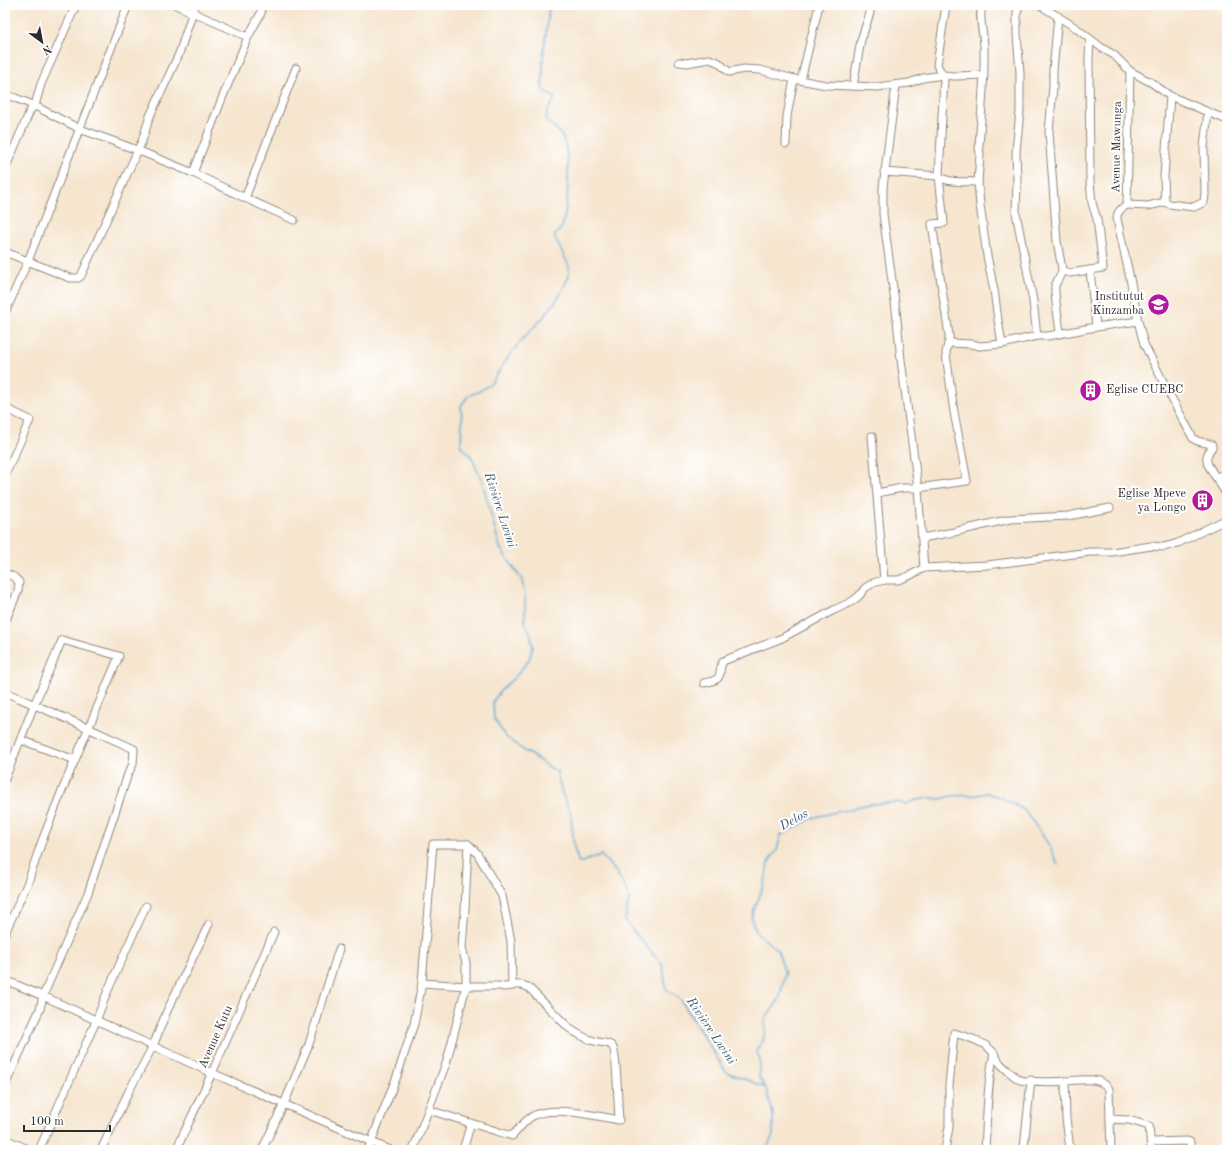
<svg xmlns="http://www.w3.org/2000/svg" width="1232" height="1155" font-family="'Old Standard TT',serif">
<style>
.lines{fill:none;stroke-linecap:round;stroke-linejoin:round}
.stream{stroke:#59a9d3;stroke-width:1.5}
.minor-casing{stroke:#90887d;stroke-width:9}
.minor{stroke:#fff;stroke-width:7}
.labels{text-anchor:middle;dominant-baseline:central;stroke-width:4;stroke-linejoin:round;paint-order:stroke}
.street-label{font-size:12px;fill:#2b2b2b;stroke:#fff}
.poi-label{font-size:12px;fill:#2b2b2b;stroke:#fff;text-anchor:end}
.water-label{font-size:13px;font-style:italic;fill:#3d5d6e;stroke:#fff}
</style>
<rect width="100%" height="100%" fill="#fff"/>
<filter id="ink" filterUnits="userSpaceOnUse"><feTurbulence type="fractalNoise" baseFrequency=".025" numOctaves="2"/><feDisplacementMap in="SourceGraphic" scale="8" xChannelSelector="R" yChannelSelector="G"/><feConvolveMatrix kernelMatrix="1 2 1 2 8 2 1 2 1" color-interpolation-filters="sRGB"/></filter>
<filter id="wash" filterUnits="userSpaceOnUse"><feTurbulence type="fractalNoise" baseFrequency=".012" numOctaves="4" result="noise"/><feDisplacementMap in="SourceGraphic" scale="16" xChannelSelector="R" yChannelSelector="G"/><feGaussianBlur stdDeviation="0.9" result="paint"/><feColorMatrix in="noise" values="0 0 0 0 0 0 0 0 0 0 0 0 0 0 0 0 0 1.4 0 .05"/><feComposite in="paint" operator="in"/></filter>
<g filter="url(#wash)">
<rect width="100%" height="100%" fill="#f6e5cf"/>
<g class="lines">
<!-- stream -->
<g class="stream">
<path d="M549 5C548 29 541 52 543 76 543 81 540 87 545 91 547 94 552 96 555 98L547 112 546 121C554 127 561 131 564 141 571 161 568 207 562 227 560 230 557 233 554 236L569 266V276L559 297 541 320 526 335 511 353 491 383 482 390 468 396 461 406 462 419 461 446 471 456 482 481 500 548 522 580 525 596V622L530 632 533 647 529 660 516 676 502 689 493 701 494 719 505 736 523 750 557 772 561 790 571 815 574 848 579 863 601 855 617 873 626 890 629 898 625 921 663 966 666 989 681 1000 726 1072 750 1081 766 1088"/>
<path d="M766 1150 773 1135V1114L766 1088 759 1077 760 1059 756 1050 763 1041 765 1031V1019L779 1000 785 974 778 951 756 932 751 918 765 882 768 863 777 850 781 835 812 818 840 811 851 810 859 806 873 804 898 802 906 804 917 800 931 798 941 799 951 796 977 795 987 793 1000 797 1024 810 1029 816 1043 836 1050 847 1058 865"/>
</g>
</g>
</g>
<g filter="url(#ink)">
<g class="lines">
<defs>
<g id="minor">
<path d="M176 5 248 37"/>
<path d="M982 5C978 20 984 33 984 48 985 81 981 114 979 147L980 154 978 182 980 205 987 256 994 290 998 320 1002 344"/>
<path d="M1019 5 1017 13V34L1020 73V111L1016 151 1017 181 1016 213 1033 301 1037 336"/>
<path d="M1040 5 1076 28 1102 48 1114 55 1130 71 1152 83 1170 96 1227 120"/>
<path d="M1058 16 1053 71V87L1049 132 1057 241 1062 269C1062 275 1057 280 1055 286 1054 296 1059 321 1060 333"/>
<path d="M679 62 687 63 709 59 718 62 729 72 744 69 760 70 794 79 826 85 877 87 909 83 923 78 943 75 955 76 984 75"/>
<path d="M1130 71 1127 205C1121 209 1117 211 1117 219L1131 283 1138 321 1144 344 1171 397 1193 438C1199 444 1206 441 1212 445V447C1208 453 1205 457 1208 465L1227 495"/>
<path d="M801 80 819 5"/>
<path d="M896 85 883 187V214L896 310 901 360 918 488 924 568"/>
<path d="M853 86 861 40 870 13V5"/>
<path d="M5 94 33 105 80 129 137 150 193 173 245 198 294 220"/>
<path d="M786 144 787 116 794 79"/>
<path d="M5 169 30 111 36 102 41 84 76 5"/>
<path d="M884 172 939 176C949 184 966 181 978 182"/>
<path d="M193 173 223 96 248 37 261 13V5"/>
<path d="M245 198 296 68"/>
<path d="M1165 202 1164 176 1170 96"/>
<path d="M1127 205 1148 206 1165 202 1169 204 1194 207 1204 202 1205 194 1204 147 1208 112"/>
<path d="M5 252 70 278H78L81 276 142 141 150 116 179 54 195 5"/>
<path d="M1090 270 1096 327"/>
<path d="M1062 271 1070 273 1103 268 1097 219 1092 203 1090 181 1089 57 1090 39"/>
<path d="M5 313 28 261 128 5"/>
<path d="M950 343 971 344 980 346 1002 344 1037 336H1048L1096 327 1138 321"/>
<path d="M5 408 30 420 5 475"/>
<path d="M872 436 884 580"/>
<path d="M1216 477 1227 474"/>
<path d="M877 493 902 488H918L967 481 954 412 946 354C946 347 950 343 949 335L932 224 944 223 939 176 944 78 937 65 946 5"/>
<path d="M922 538 954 532 1010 519 1068 516 1110 508"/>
<path d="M5 573 14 577 19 582 18 591 5 622"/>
<path d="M704 683C727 679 716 674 723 661L782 638 834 610 851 602 859 596 865 588 873 583 884 580H898L909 576 924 568 987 565 1090 552H1112L1151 546 1164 547 1178 543 1227 519"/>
<path d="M5 692 88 728 134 749 133 764 128 774 88 893 43 996 40 1009 5 1085"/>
<path d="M21 740 75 760"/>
<path d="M5 779 34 705 49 671 62 640 119 656 61 793 42 841 28 882 5 933"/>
<path d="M5 980 43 996 212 1073 390 1150"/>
<path d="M422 983 466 986H500C505 988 507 987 512 986 517 984 523 985 528 987L569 1028C577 1034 585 1038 594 1041 600 1043 608 1042 612 1046 617 1050 618 1110 619 1120 597 1116 555 1106 535 1115 526 1118 519 1129 512 1136L429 1110"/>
<path d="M1065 1081 1066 1118 1070 1150"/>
<path d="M1110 1119 1129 1120 1149 1126 1151 1150"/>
<path d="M5 1139 30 1150"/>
<path d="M1151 1142 1187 1141 1190 1142 1191 1150"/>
<path d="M1024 1148 1031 1080"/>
<path d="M39 1150 96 1021 108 990 146 906"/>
<path d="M101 1150 129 1091 153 1046 167 1011 209 924"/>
<path d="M176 1150 212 1073 274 932"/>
<path d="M262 1150 284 1104 309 1044 339 949"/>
<path d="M368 1150 397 1076 414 1024 422 983 433 844H468L477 853 502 896 511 941 512 985"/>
<path d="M413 1150 447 1061 466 986V963L462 948 465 909 468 844"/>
<path d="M463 1150 471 1123"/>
<path d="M945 1150 949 1127V1086L954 1033C967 1037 980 1040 990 1049 994 1052 996 1058 999 1062 1002 1066 1016 1078 1020 1080 1026 1082 1059 1082 1066 1081 1080 1080 1101 1076 1109 1089L1111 1150"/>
<path d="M985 1150C987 1118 987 1085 994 1053"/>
</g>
</defs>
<!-- minor casing -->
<use href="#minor" class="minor-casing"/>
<!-- minor -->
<use href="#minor" class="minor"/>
</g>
</g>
<!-- icons -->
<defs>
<symbol id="school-disc" viewBox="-11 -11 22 22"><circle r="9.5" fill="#b5179e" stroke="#fff"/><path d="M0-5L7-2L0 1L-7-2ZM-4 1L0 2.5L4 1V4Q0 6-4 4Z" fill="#fff"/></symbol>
<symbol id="building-disc" viewBox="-11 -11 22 22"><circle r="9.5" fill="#b5179e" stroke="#fff"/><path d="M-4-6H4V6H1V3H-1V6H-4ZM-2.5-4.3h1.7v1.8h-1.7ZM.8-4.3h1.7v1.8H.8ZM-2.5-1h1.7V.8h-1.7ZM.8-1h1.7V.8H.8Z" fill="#fff"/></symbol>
</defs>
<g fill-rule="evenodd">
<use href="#school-disc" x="1146" y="292" width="25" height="25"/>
<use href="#building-disc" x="1078" y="378" width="25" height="25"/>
<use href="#building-disc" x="1190" y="488" width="25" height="25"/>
</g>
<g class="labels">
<!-- street labels -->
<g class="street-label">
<text transform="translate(1117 147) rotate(-89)">Avenue Mawunga</text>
<text transform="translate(216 1037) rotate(-66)">Avenue Kutu</text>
</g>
<!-- poi labels -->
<g class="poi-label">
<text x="1144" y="297">Institutut<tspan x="1144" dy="14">Kinzamba</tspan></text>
<text x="1106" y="390" text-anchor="start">Eglise CUEBC</text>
<text x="1186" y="494">Eglise Mpeve<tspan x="1186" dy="14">ya Longo</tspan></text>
</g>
<!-- water labels -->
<g class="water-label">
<text transform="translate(500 510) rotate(72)">Rivière Lwini</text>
<text transform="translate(794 820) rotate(-30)">Delos</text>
<text transform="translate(711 1031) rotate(56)">Rivière Lwini</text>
</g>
</g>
<!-- margin -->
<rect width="1232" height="1155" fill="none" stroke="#fff" stroke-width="20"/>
<!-- north arrow -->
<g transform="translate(42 42) rotate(148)" stroke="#ffffff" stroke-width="3" paint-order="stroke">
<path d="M0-3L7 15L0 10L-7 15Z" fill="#2b2b2b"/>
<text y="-6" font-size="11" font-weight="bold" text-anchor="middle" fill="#2b2b2b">N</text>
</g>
<!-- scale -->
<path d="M24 1125v6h86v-6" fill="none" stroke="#2b2b2b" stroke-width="2"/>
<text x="30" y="1125" font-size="12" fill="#2b2b2b" stroke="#ffffff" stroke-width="3" paint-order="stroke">100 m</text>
</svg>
